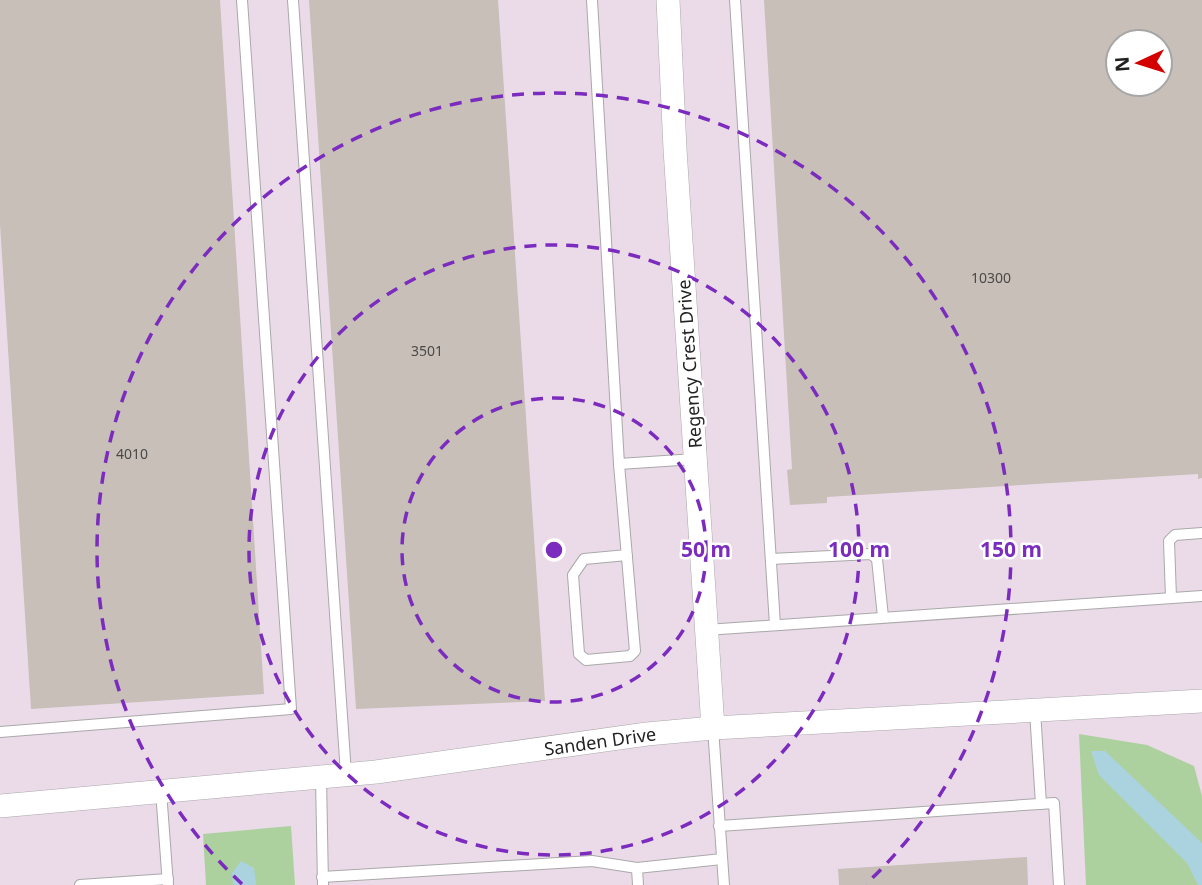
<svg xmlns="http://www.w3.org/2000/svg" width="1202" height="885" font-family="'Noto Sans',sans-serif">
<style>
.industrial{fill:#ebdbe8;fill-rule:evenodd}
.forest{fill:#add19e}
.water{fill:#aad3df}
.building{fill:#c7bfb8;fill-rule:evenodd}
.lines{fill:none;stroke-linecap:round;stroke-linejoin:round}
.service-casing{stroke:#a9a9a9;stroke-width:12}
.minor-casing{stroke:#a9a9a9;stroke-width:24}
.service{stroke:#fff;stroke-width:10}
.minor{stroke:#fff;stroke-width:23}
.ring{fill:none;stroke:#7b2cbf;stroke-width:3.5;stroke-dasharray:12 9}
.labels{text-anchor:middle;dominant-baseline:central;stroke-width:5;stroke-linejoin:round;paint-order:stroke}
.number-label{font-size:14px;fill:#4b4948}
.street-label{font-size:18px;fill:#222;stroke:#fff}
.centre{fill:#7b2cbf;stroke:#fff;stroke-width:3.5}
.ring-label{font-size:21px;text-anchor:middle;font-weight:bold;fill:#7b2cbf;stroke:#fff;stroke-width:5;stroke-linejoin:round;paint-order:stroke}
</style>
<rect width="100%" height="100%" fill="#f2efe9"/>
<!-- industrial -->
<path class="industrial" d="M0 0H1202V885H0ZM1118 42H1160V84H1118Z"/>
<!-- forest -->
<g class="forest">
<path d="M1079 734 1147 745 1194 766 1202 796V885H1086Z"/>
<path d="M291 826 295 885H206L203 834Z"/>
</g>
<!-- water -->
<g class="water">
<path d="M1091 751H1105L1202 843V885H1198L1187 863 1099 775Z"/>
<path d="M241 861 254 868 256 885H233L232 873Z"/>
</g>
<!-- building -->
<g class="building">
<path d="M0 0H220L264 694 31 709 0 224Z"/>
<path d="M309 0H498L545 701 356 709Z"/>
<path d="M764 0H1202V478L1198 479V474L827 497V503L790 505 787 470 792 469ZM1118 42H1160V84H1118Z"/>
<path d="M1027 857 1028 885H839L838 869Z"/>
</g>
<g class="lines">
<defs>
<g id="service">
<path d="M293 0 346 774"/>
<path d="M592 0 619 464 695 459"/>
<path d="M735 0 775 625"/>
<path d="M619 464 635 651 630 656 586 660 579 654 573 575 584 559 627 555"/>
<path d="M771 559 871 554 877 559 883 617"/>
<path d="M1171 598 1169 541 1175 535 1202 533"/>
<path d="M706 630 1202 596"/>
<path d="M1035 711 1041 804"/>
<path d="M713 728 724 885"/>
<path d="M0 732 291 709 242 0"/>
<path d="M321 777 323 885"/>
<path d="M161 791 168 885"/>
<path d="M719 826 1054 803 1059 885"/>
<path d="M637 868 638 885"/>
<path d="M322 877 592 861 637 868 722 859"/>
<path d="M80 885 168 879"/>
</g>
<g id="minor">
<path d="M668 0 675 149 713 728"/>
<path d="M0 806 376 772 647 734 713 728 1202 701"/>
</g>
</defs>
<!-- service casing -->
<use href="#service" class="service-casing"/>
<!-- minor casing -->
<use href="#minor" class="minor-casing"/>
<!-- service -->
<use href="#service" class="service"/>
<!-- minor -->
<use href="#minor" class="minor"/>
</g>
<!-- distance rings -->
<g class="ring">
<circle cx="554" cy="550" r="152"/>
<circle cx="554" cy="550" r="305"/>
<path d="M242 884A457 457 0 1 1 866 884"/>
</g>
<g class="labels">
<!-- number labels -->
<g class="number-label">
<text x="991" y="277">10300</text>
<text x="427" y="350">3501</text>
<text x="132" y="453">4010</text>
</g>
<!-- street labels -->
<g class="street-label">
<text transform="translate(689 364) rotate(-94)">Regency Crest Drive</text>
<text transform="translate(600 741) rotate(-8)">Sanden Drive</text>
</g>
</g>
<circle cx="554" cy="550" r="10" class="centre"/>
<g class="ring-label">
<text x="706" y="557">50 m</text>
<text x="859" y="557">100 m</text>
<text x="1011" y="557">150 m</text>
</g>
<!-- north arrow -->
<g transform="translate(1139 63) rotate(266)"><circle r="33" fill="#ffffff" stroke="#a7a7a7" stroke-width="2"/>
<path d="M0-5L12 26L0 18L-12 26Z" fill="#d40000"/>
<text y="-10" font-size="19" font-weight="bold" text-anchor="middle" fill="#222222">N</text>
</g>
</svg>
